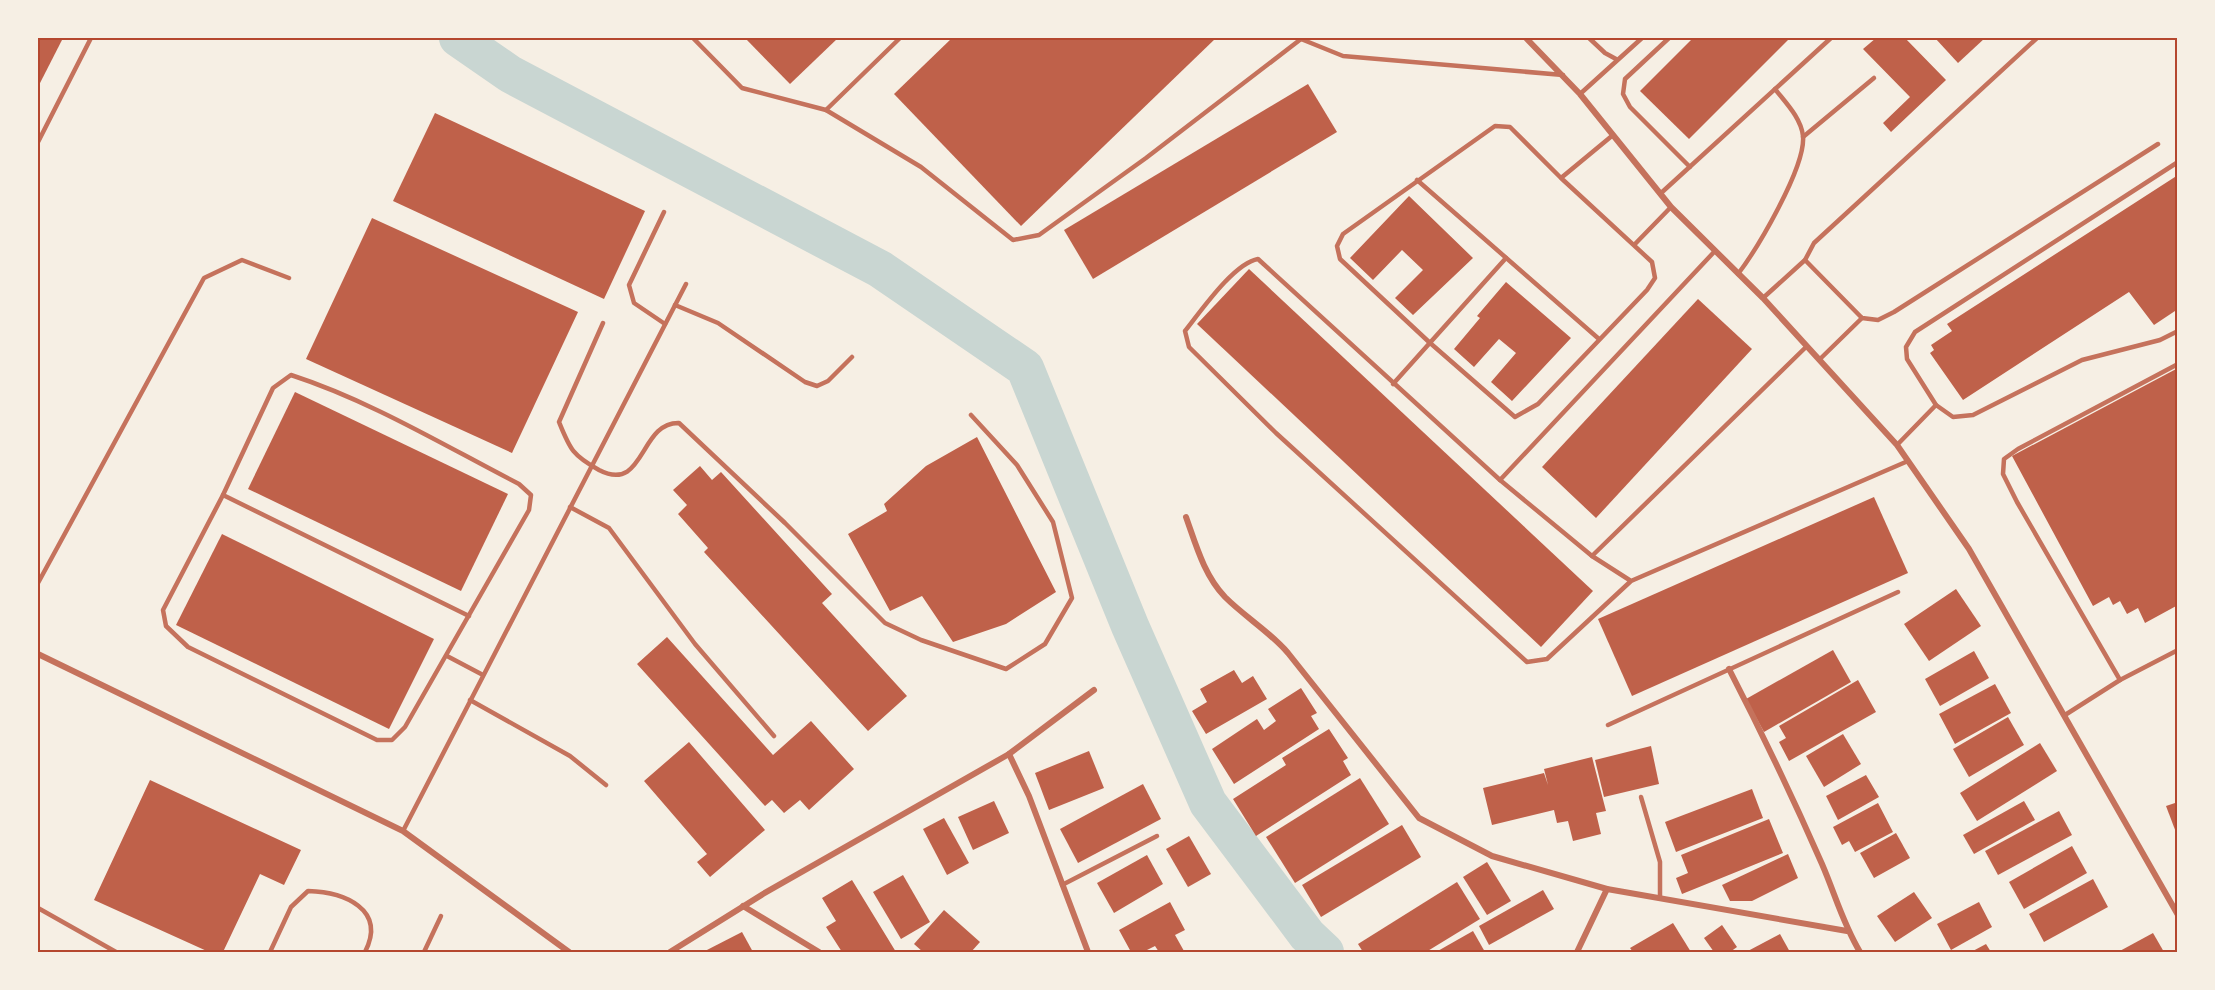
<svg xmlns="http://www.w3.org/2000/svg" width="2215" height="990" font-family="Poppins,sans-serif">
<style>
.lines{fill:none;stroke-linecap:round;stroke-linejoin:round}
.river{stroke:#c9d6d2;stroke-width:38}
.building{fill:#bf614a}
.service{stroke:#c5725c;stroke-width:4.5}
.minor{stroke:#c5725c;stroke-width:6}
.neatline{fill:none;stroke:#b5482f;stroke-width:2}
</style>
<rect width="100%" height="100%" fill="#f6efe4"/>
<g class="lines">
<!-- river -->
<path class="river" d="M458 38 510 74 880 269 1025 368 1130 626 1208 803 1307 935 1325 952"/>
</g>
<!-- building -->
<g class="building">
<path d="M38 38H63L38 87Z"/>
<path d="M745 38H838L790 84Z"/>
<path d="M952 38H1216L1021 226 894 94Z"/>
<path d="M1693 38H1790L1689 139 1640 91Z"/>
<path d="M1876 38H1905L1946 80 1891 132 1883 123 1910 97 1863 49Z"/>
<path d="M1935 38H1985L1958 63Z"/>
<path d="M1308 84 1337 132 1093 279 1064 230Z"/>
<path d="M435 113 645 211 604 299 393 201Z"/>
<path d="M2178 175V309L2154 325 2129 292 1963 400 1930 353 1934 350 1931 345 1952 331 1947 324Z"/>
<path d="M1409 196 1473 258 1413 315 1395 298 1423 270 1402 250 1373 280 1350 258Z"/>
<path d="M372 218 578 312 512 453 306 359Z"/>
<path d="M1249 269 1593 591 1541 647 1197 324Z"/>
<path d="M1506 282 1571 338 1512 401 1491 382 1516 353 1499 339 1474 367 1454 349 1480 318 1477 316Z"/>
<path d="M1698 299 1752 349 1596 518 1542 467Z"/>
<path d="M2178 368V605L2145 623 2138 608 2127 614 2120 601 2113 605 2109 597 2093 606 2012 456Z"/>
<path d="M295 392 508 494 461 591 248 489Z"/>
<path d="M977 437 1056 592 1006 624 953 642 922 596 890 611 848 534 887 511 884 504 926 466Z"/>
<path d="M700 466 712 480 721 472 832 594 822 603 907 696 868 731 704 552 708 548 678 514 687 505 673 490Z"/>
<path d="M1874 497 1908 573 1632 696 1598 619Z"/>
<path d="M222 534 434 639 389 729 176 625Z"/>
<path d="M1956 589 1981 626 1929 661 1904 624Z"/>
<path d="M667 637 773 755 811 721 854 769 809 810 800 800 784 813 772 800 765 806 637 664Z"/>
<path d="M1833 650 1851 682 1764 732 1746 699Z"/>
<path d="M1974 651 1989 678 1940 706 1925 679Z"/>
<path d="M1234 670 1242 683 1253 676 1267 699 1206 734 1192 711 1207 702 1200 689Z"/>
<path d="M1858 680 1876 712 1789 761 1779 742 1786 738 1779 726Z"/>
<path d="M1995 684 2011 713 1955 744 1939 714Z"/>
<path d="M1301 688 1317 713 1311 716 1319 729 1234 784 1212 749 1257 719 1264 730 1276 721 1268 709Z"/>
<path d="M2008 717 2024 745 1969 777 1953 749Z"/>
<path d="M1329 729 1348 758 1343 761 1351 775 1256 836 1233 799 1286 765 1282 758Z"/>
<path d="M1843 734 1861 764 1824 787 1806 756Z"/>
<path d="M689 742 765 830 710 877 697 862 707 854 644 781Z"/>
<path d="M2040 743 2057 771 1977 821 1960 793Z"/>
<path d="M1651 746 1659 784 1604 797 1595 760Z"/>
<path d="M1089 751 1104 788 1049 810 1035 773Z"/>
<path d="M1592 757 1606 811 1596 813 1601 834 1573 841 1568 821 1557 823 1554 810 1492 825 1483 788 1544 773 1548 785 1544 769Z"/>
<path d="M1866 775 1879 797 1838 820 1826 796Z"/>
<path d="M1360 778 1389 824 1295 883 1266 837Z"/>
<path d="M150 780 301 850 284 885 260 874 223 952H209L94 900Z"/>
<path d="M1143 784 1161 819 1078 863 1060 829Z"/>
<path d="M1752 789 1763 818 1676 852 1665 822Z"/>
<path d="M994 801 1009 833 973 850 958 817Z"/>
<path d="M2024 801 2035 820 1974 854 1963 835Z"/>
<path d="M2178 802V835H2177L2166 806Z"/>
<path d="M1878 803 1893 832 1855 852 1849 841 1842 845 1833 827Z"/>
<path d="M2059 811 2072 835 1998 875 1985 851Z"/>
<path d="M944 818 969 863 947 875 923 829Z"/>
<path d="M1769 819 1783 853 1682 894 1676 878 1688 873 1681 855Z"/>
<path d="M1402 825 1421 857 1321 917 1302 885Z"/>
<path d="M1896 833 1910 858 1874 878 1860 853Z"/>
<path d="M1189 836 1211 874 1188 887 1166 849Z"/>
<path d="M2072 846 2087 873 2024 909 2009 882Z"/>
<path d="M1788 854 1798 878 1752 901H1730L1722 885Z"/>
<path d="M1147 855 1163 884 1114 913 1097 883Z"/>
<path d="M1487 862 1511 901 1487 915 1463 877Z"/>
<path d="M903 875 930 922 901 939 873 892Z"/>
<path d="M2093 879 2108 907 2044 942 2029 914Z"/>
<path d="M852 880 896 952H842L826 927 836 921 822 898Z"/>
<path d="M1457 882 1480 919 1426 952H1363L1358 944Z"/>
<path d="M1543 890 1554 909 1489 945 1479 926Z"/>
<path d="M1914 892 1932 918 1895 942 1877 916Z"/>
<path d="M1170 902 1185 930 1175 935 1184 951 1159 952 1155 946 1143 952H1131L1119 930Z"/>
<path d="M1979 902 1992 927 1951 950 1937 924Z"/>
<path d="M944 910 980 942 971 952H923L914 944Z"/>
<path d="M1673 923 1691 952H1633L1630 948Z"/>
<path d="M1722 925 1737 947 1730 952H1714L1704 938Z"/>
<path d="M1473 931 1485 952H1436Z"/>
<path d="M742 932 753 952H703Z"/>
<path d="M2153 933 2164 952H2118Z"/>
<path d="M1780 934 1790 952H1746Z"/>
<path d="M1986 944 1991 952H1971Z"/>
</g>
<g class="lines">
<!-- service -->
<g class="service">
<path d="M693 38 742 88 826 110 921 167 1013 240 1039 235 1146 158 1301 39 1343 56 1563 75"/>
<path d="M1589 38 1605 53 1616 59"/>
<path d="M1669 38 1625 79 1623 94 1630 107 1690 167"/>
<path d="M1580 94 1642 38"/>
<path d="M826 110 900 38"/>
<path d="M1803 137 1874 78"/>
<path d="M38 142 91 38"/>
<path d="M1561 178 1652 262 1655 278 1647 290 1538 404 1515 417 1429 342 1340 259 1337 246 1343 234 1495 126 1510 127 1561 178 1613 135"/>
<path d="M1417 180 1599 339"/>
<path d="M1660 194 1831 38"/>
<path d="M664 212 629 285 634 303 665 324"/>
<path d="M1635 244 1671 207"/>
<path d="M1805 260 1862 318 1878 320 1894 312 2158 144"/>
<path d="M1738 274C1757 249 1806 167 1803 136 1801 118 1786 103 1775 89"/>
<path d="M1763 298 1805 260 1814 243 2037 38"/>
<path d="M675 305 718 323 805 382 817 386 828 381 852 357"/>
<path d="M603 323 559 422C570 449 572 455 599 470 645 494 639 422 679 423L785 523 885 623 921 640 1006 669 1045 644 1072 598 1053 522 1017 465 971 415"/>
<path d="M1819 360 1862 318"/>
<path d="M291 375C371 401 445 446 519 484L531 495 529 510 405 727 392 740H377L188 647 166 626 163 610 223 495 273 388Z"/>
<path d="M1393 384 1506 258"/>
<path d="M1936 405 1907 359 1906 347 1915 332 2178 162"/>
<path d="M1897 445 1936 405 1953 417 1973 415 2082 360 2160 340 2178 331"/>
<path d="M1500 480 1714 252"/>
<path d="M223 495 469 616"/>
<path d="M570 507 609 528 695 644 774 736"/>
<path d="M1592 556 1807 346"/>
<path d="M1631 581 1592 556 1500 480 1258 259C1234 263 1201 311 1185 331L1189 347 1276 433 1527 662 1547 659 1631 581 1908 461"/>
<path d="M38 583 204 278 242 260 289 278"/>
<path d="M447 656 483 675"/>
<path d="M2120 680 2017 502 2003 474 2004 459 2018 449 2178 364"/>
<path d="M470 700 570 756 606 785"/>
<path d="M2065 715 2120 680 2178 650"/>
<path d="M1608 725 1898 592"/>
<path d="M1641 797 1660 862V898"/>
<path d="M403 831 686 284"/>
<path d="M1062 885 1157 836"/>
<path d="M38 908 116 952"/>
<path d="M270 952 291 907 308 891C344 892 387 909 365 952"/>
<path d="M424 952 441 916"/>
</g>
<!-- minor -->
<g class="minor">
<path d="M1526 38 1580 94 1671 207 1763 298 1897 445 1969 549 2178 915"/>
<path d="M1186 517C1196 545 1204 575 1225 597 1245 617 1269 631 1288 653L1419 818 1492 856 1607 889 1847 931"/>
<path d="M38 654 403 831 569 952"/>
<path d="M1729 669C1762 733 1793 798 1822 864 1835 894 1843 924 1860 952"/>
<path d="M1009 754 1029 796 1088 952"/>
<path d="M743 906 819 952"/>
<path d="M670 952 763 894 1009 754 1094 690"/>
<path d="M1577 952 1607 889"/>
</g>
</g>
<!-- border -->
<rect width="2215" height="990" fill="none" stroke="#f6efe4" stroke-width="78"/>
<rect x="39" y="39" width="2137" height="912" class="neatline"/>
</svg>
